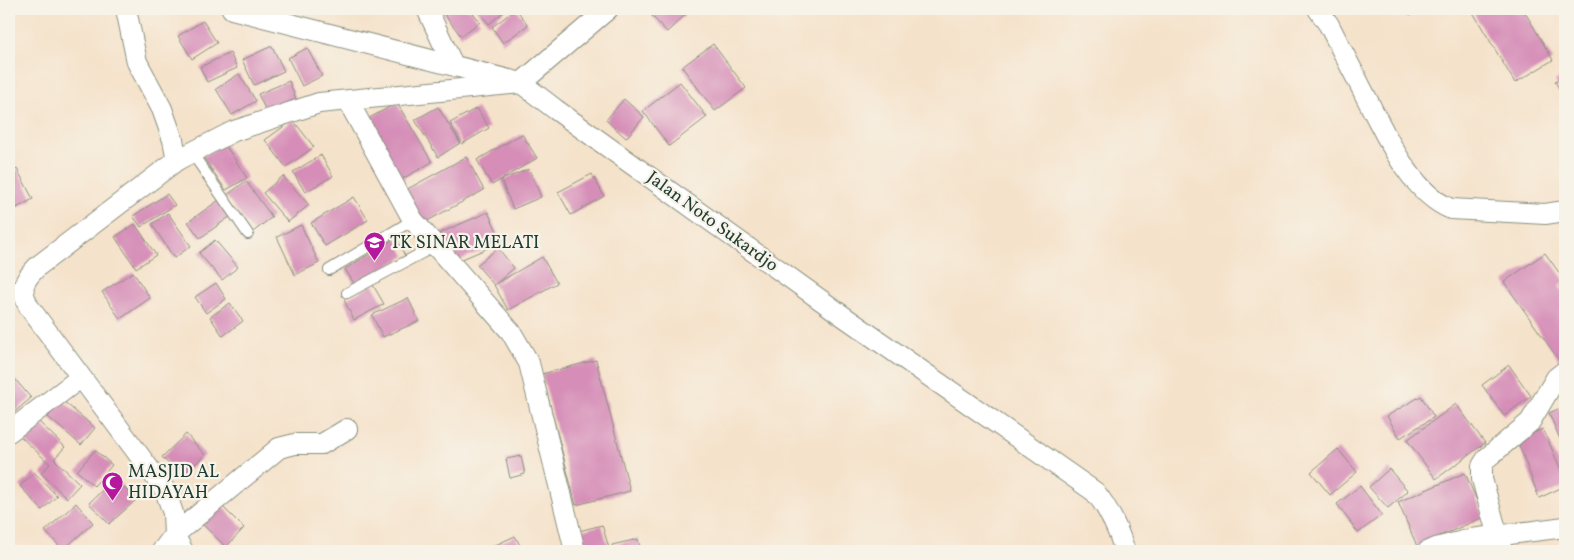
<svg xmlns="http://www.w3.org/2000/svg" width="1574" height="560" font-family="Vollkorn,serif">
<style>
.building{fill:#d68eb8}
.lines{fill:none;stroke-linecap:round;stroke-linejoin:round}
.lane-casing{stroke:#8a907f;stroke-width:12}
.street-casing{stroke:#8a907f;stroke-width:22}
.lane{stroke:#fff;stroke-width:10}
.street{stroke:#fff;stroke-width:20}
.labels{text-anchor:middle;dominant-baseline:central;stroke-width:4.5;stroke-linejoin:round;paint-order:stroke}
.street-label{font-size:18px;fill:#1f3d34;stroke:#f7f3e8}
.poi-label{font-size:18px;fill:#1f3d34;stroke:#f7f3e8;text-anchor:start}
</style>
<rect width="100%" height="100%" fill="#f7f3e8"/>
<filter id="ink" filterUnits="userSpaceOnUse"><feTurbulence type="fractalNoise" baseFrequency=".02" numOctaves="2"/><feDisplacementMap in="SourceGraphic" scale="10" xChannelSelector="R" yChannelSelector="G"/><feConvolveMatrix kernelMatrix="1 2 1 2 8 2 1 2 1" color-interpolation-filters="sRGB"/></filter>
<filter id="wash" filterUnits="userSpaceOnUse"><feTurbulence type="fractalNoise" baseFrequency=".0096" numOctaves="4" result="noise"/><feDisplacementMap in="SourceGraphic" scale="20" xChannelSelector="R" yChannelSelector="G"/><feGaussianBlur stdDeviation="1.12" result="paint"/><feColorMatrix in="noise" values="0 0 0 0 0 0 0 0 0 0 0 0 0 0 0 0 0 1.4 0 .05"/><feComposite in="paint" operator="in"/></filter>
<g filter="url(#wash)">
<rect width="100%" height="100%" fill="#f5e2ca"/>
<g id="blocks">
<!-- building -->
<g class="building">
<path d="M442 9H470L480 22 461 36 441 10Z"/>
<path d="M476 9H507L489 24Z"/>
<path d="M516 9 528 25 503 43 492 27Z"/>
<path d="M660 9H679L685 15 667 32 652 16Z"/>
<path d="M1405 9H1419L1410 15Z"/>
<path d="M1471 9H1523L1553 60 1515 83Z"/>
<path d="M203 21 217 43 192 59 178 36Z"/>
<path d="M713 44 746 88 715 111 682 67Z"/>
<path d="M272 46 284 71 254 85 242 60Z"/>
<path d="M307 48 322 76 302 86 288 58Z"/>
<path d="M230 53 237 68 207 82 200 67Z"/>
<path d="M239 74 256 101 232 115 216 89Z"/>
<path d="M1565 76V98L1564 99 1555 81Z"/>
<path d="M289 81 296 99 266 111 258 94Z"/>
<path d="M680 82 707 117 669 146 643 111Z"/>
<path d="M624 99 644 117 626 138 606 120Z"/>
<path d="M397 103 432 162 397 182 362 122Z"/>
<path d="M438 107 460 143 438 157 415 120Z"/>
<path d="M477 108 489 128 462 144 450 123Z"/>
<path d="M293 120 314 147 286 167 265 140Z"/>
<path d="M522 134 537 158 492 185 477 160Z"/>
<path d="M224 143 247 178 226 190 203 157Z"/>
<path d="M321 155 333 176 305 192 293 172Z"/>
<path d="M466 157 484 190 420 225 402 192Z"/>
<path d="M17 169 33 199 11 211 9 208V174Z"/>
<path d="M529 169 541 197 513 209 501 180Z"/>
<path d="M592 174 604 196 571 215 558 192Z"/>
<path d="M283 176 309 205 288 222 263 193Z"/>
<path d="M246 181 272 217 253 232 226 196Z"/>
<path d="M167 194 175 205 141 227 133 216Z"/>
<path d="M354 197 368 220 325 246 311 223Z"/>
<path d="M219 200 231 216 200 238 188 222Z"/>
<path d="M488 212 502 242 453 263 440 233Z"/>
<path d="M168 213 191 246 174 258 152 224Z"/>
<path d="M135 224 156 255 136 268 115 237Z"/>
<path d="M301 225 319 263 295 275 277 237Z"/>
<path d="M396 238 405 256 355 285 345 269Z"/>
<path d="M215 240 238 267 222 280 199 253Z"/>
<path d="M498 248 514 268 494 285 477 265Z"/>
<path d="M1545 253 1565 281 1559 286 1565 294V356L1559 360 1504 282Z"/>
<path d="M542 257 557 283 508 310 494 285Z"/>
<path d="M133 272 150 298 120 319 102 292Z"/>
<path d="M216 283 226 299 206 313 195 297Z"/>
<path d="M373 285 384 304 354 320 344 300Z"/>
<path d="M408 298 419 321 383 337 372 315Z"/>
<path d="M230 303 243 321 223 336 210 317Z"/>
<path d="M596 360 630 491 576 505 542 374Z"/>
<path d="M1509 365 1531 396 1504 416 1482 385Z"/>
<path d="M9 372 31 398 9 417Z"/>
<path d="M1421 396 1434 417 1400 438 1387 416Z"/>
<path d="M62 400 95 428 81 445 48 417Z"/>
<path d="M1456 404 1485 443 1436 479 1407 440Z"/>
<path d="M1565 406V451L1549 413Z"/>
<path d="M36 419 65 447 54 459 80 484 67 498 41 473 50 464 20 436Z"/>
<path d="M1543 429 1565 479V486L1539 498 1517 440Z"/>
<path d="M186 434 205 455 181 477 162 457Z"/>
<path d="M1338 449 1357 472 1330 495 1311 472Z"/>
<path d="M95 450 112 465 94 486 77 471Z"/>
<path d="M521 456 525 474 510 478 506 459Z"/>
<path d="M1389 469 1408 491 1388 508 1369 487Z"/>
<path d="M34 472 57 496 42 510 20 486Z"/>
<path d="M1465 473 1484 517 1417 546 1398 502Z"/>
<path d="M115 478 136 500 109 524 89 503Z"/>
<path d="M1360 486 1382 515 1358 533 1337 504Z"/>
<path d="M76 503 93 523 63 550 45 531Z"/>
<path d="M219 503 244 528 226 547 200 522Z"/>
<path d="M602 525 609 548 598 551H585L579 531Z"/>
<path d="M515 536 523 551H492L491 547Z"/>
<path d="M638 539 641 551H613L612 545Z"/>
</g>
</g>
</g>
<g filter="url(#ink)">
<use href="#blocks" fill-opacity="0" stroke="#8a907f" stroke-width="1"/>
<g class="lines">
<defs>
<g id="lane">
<path d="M192 153 248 234"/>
<path d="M329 270 413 220"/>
<path d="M347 293 435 246"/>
</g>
<g id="street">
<path d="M126 9 137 62 162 109 173 140 177 160 38 266C23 281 19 288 29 307L165 490 173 513 174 535 183 551"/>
<path d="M232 9 521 83 555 109 843 316 1095 492C1110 510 1118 529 1125 551"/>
<path d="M427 9 453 65"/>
<path d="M1318 9 1329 25C1341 49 1354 73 1366 97 1385 134 1411 193 1451 209L1545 214 1565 211"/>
<path d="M348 101 413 220 511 332 529 363 575 551"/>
<path d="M177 160 234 131 319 103 521 83 608 9"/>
<path d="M9 432 80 378"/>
<path d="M162 551 174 535 279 448 295 444H322L347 429"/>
<path d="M1428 551 1436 548 1471 539 1565 527"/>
<path d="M1502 551 1482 479V466L1487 458 1530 422 1556 378 1565 371"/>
</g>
</defs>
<!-- lane casing -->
<use href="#lane" class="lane-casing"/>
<!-- street casing -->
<use href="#street" class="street-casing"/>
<!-- lane -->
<use href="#lane" class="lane"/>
<!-- street -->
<use href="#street" class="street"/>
</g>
</g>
<!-- icons -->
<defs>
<symbol id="school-pin" viewBox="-11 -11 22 30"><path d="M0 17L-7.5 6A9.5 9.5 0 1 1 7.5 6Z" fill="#b5179e" stroke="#f7f3e8"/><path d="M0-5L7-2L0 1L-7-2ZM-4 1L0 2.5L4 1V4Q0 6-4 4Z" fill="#fff"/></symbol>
<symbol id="mosque-pin" viewBox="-11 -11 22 30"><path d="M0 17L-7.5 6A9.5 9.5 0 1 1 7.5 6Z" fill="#b5179e" stroke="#f7f3e8"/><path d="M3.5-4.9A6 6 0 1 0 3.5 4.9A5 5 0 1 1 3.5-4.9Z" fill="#fff"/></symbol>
</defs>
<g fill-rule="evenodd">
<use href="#school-pin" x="362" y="230" width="25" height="34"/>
<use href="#mosque-pin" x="100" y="470" width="25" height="34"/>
</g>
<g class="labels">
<!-- street labels -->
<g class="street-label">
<text transform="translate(712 222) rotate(36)">Jalan Noto Sukardjo</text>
</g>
<!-- poi labels -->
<g class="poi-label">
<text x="390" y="243">TK SINAR MELATI</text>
<text x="128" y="472">MASJID AL<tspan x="128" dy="21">HIDAYAH</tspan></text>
</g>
</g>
<!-- margin -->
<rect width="1574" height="560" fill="none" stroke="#f7f3e8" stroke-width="30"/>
</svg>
